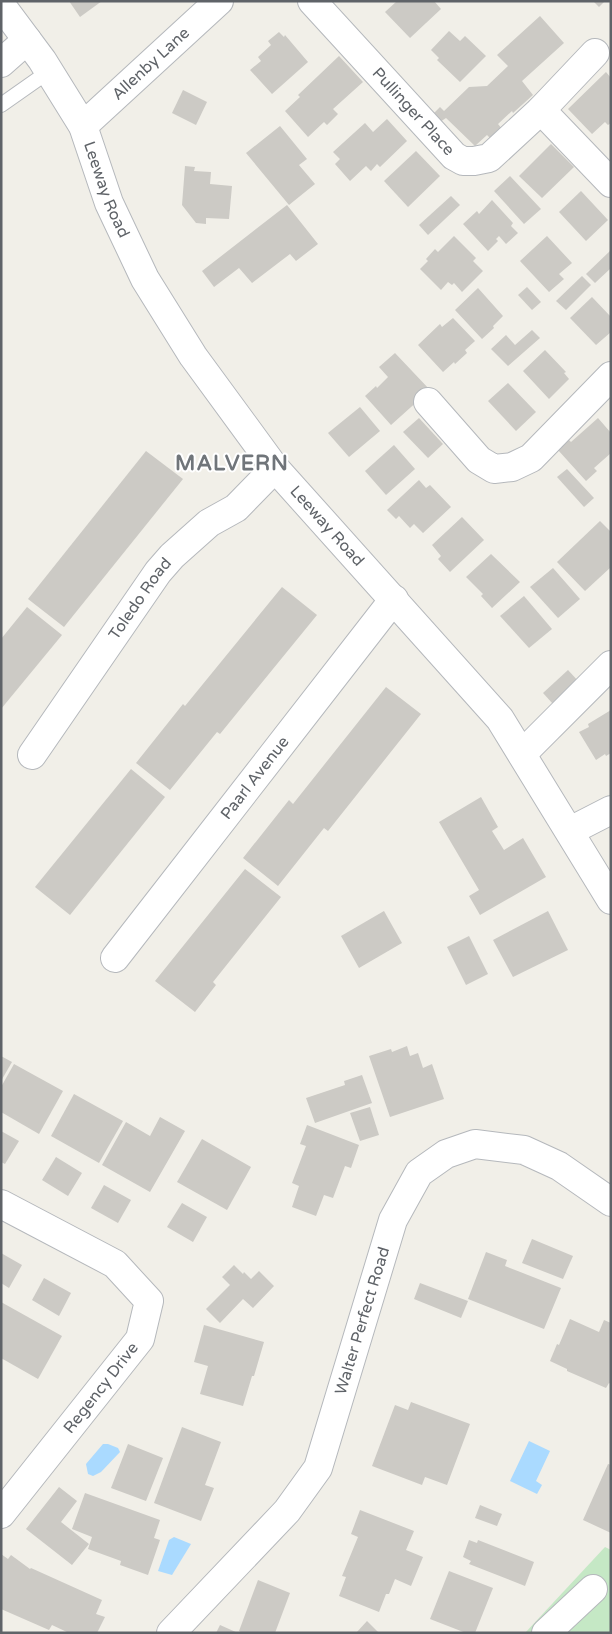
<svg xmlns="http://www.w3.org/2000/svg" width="612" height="1634" font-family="'Varela Round',sans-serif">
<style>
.green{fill:#c5e8c5}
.water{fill:#aadaff}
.building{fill:#cccac5}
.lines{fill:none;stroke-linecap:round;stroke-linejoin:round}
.service-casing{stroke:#b5b8bc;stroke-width:16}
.minor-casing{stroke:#b5b8bc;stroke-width:30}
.service{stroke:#fff;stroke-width:14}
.minor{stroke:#fff;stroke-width:28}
.labels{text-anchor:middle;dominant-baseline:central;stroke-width:4;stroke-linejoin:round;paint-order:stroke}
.street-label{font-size:16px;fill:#5f6368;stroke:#fff}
.district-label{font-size:21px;font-weight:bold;letter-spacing:1px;fill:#70757a;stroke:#fff}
</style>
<rect width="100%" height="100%" fill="#f1efe8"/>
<!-- green -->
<path class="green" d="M605 1547 611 1550V1633H525Z"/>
<!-- water -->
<g class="water">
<path d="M529 1441 550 1451 536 1481 542 1485 537 1494 510 1481Z"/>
<path d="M103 1444H108L118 1448 120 1452 101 1472 93 1476 88 1474 86 1464Z"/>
<path d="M174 1537 191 1544 172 1575 158 1571 169 1540Z"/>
</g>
<!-- building -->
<g class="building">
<path d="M69 1H102L80 17Z"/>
<path d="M397 1H434L441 9 410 38 385 12Z"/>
<path d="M593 1H605L599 7Z"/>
<path d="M540 16 564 43 522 81 533 95 513 113 512 111 498 124 503 130 492 140 487 135 475 146 446 118 440 122 433 114 440 107 444 111 469 87 487 86 508 66 497 55Z"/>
<path d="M449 31 460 41 465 36 486 56 460 82 437 60 439 58 431 50Z"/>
<path d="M279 32 284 37 285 35 308 62 272 94 250 70 261 61 258 57 271 45 268 41Z"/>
<path d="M339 56 363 82 333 109 338 114 327 125 324 122 308 137 285 111 300 97 298 95Z"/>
<path d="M606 72 611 78V123L608 125 605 122 592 134 568 109Z"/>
<path d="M183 90 207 102 196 125 172 113Z"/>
<path d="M387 119 407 141 380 167 377 164 371 171 366 166 350 181 335 164 340 159 333 152 365 123 373 132Z"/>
<path d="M280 126 307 159 299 165 315 184 289 205 246 153Z"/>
<path d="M551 144 574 167 542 198 519 176Z"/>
<path d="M416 151 440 176 408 207 384 181Z"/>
<path d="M185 166 195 167 194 171 211 172 210 184 232 186 229 219 206 218V224L196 223 182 205Z"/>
<path d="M510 176 541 209 524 224 494 191Z"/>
<path d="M581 191 608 220 586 241 559 212Z"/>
<path d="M451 196 460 205 428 235 419 225Z"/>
<path d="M492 200 513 223 511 226 518 233 506 244 499 236 496 239 498 241 488 251 463 224 477 211 479 214Z"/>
<path d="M287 205 318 244 296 261 290 254 252 283 239 268 214 287 202 271Z"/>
<path d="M454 236 476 258 473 261 483 271 462 292 454 283 452 285 448 282 441 290 420 269 428 261 426 259 435 249 438 252Z"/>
<path d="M547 236 572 263 559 274 564 279 549 292 520 261Z"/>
<path d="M611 250V268L595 283 586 274Z"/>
<path d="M582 276 591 285 566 310 556 301Z"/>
<path d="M527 287 541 302 532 310 518 295Z"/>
<path d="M478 288 503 316 493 326 494 328 482 339 455 310Z"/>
<path d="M592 297 611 317V332L596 345 570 318Z"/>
<path d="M453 318 475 341 465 350 467 353 455 364 454 362 443 372 418 345 440 324 442 327Z"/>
<path d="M532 330 540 338 508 366 491 349 506 335 515 345Z"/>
<path d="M545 350 566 372 564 373 569 379 549 399 523 371Z"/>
<path d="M395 353 430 390 391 425 365 396 376 386 377 388 388 377 379 367Z"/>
<path d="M508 383 536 412 516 431 488 401Z"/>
<path d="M360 407 380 431 349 457 328 433Z"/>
<path d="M419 418 443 444 428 458 403 432Z"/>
<path d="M598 418 611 433V453L594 468 597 471 586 481 558 450 569 440 571 442Z"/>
<path d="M394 445 415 469 386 495 365 471Z"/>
<path d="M146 451 183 479 64 627 28 599Z"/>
<path d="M567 469 594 498 584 507 557 477Z"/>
<path d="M419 480 426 488 430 485 451 507 423 533 414 524 410 528 399 516 396 519 387 510Z"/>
<path d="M462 517 484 540 450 572 438 559 441 556 432 545Z"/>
<path d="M600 521 611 532V567L585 591 557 562Z"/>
<path d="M491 554 520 582 492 608 481 596 483 594 466 577Z"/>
<path d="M553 568 580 599 558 618 530 587Z"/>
<path d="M282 587 317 615 220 734 217 732 170 790 136 763 183 704 185 706Z"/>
<path d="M524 596 552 629 529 648 500 616Z"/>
<path d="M27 607 62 635 1 709V639Z"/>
<path d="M568 670 579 682 553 704 543 693Z"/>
<path d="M386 687 421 714 328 831 324 828 278 886 243 858 289 800 293 804Z"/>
<path d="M611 710V753L606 756 605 754 596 760 579 732 589 727 588 724Z"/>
<path d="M131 769 165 797 70 915 35 887Z"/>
<path d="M481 797 498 827 492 831 504 850 523 838 546 877 480 915 469 896 479 890 439 822Z"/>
<path d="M245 869 281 897 213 982 216 985 195 1012 155 981Z"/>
<path d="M384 911 402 943 359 968 341 936Z"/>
<path d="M548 911 568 950 513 977 493 940Z"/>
<path d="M469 936 488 974 466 985 447 947Z"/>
<path d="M407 1046 410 1056 418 1053 423 1068 432 1064 444 1099 390 1117 369 1056 391 1049 392 1052Z"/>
<path d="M1 1056 12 1062 1 1081Z"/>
<path d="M14 1064 63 1091 39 1134 1 1112V1087Z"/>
<path d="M362 1075 372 1103 315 1123 306 1098 345 1085 344 1081Z"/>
<path d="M74 1094 123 1121 99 1163 51 1136Z"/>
<path d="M370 1107 379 1135 360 1141 350 1113Z"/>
<path d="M160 1117 185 1131 150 1192 102 1165 126 1122 150 1136Z"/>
<path d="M307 1125 359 1145 351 1168 345 1166 333 1198 324 1195 316 1216 292 1207 299 1186 292 1183 306 1146 300 1144Z"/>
<path d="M1 1131 19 1141 5 1164 1 1162Z"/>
<path d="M202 1139 251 1167 227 1210 177 1182Z"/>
<path d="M56 1157 82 1173 68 1196 42 1180Z"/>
<path d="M104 1185 131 1200 118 1223 91 1208Z"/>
<path d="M182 1203 207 1217 193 1242 167 1227Z"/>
<path d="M532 1239 573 1256 563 1279 522 1263Z"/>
<path d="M486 1252 507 1260 505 1266 561 1288 544 1329 468 1299Z"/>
<path d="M1 1253 22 1265 9 1288 1 1283Z"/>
<path d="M234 1265 243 1274 244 1272 251 1279 259 1271 274 1286 253 1308 243 1299 220 1323 206 1309 230 1285 222 1277Z"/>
<path d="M44 1278 71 1293 59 1316 32 1300Z"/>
<path d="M420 1283 468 1301 461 1318 414 1299Z"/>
<path d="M1 1302 62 1336 38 1379 1 1358Z"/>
<path d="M570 1319 599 1332 604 1320 611 1323V1384L609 1383 606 1388 567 1371V1369L550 1361 557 1344 559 1345Z"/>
<path d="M204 1325 264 1342 254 1376H252L243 1406 200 1394 208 1366 194 1362Z"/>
<path d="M411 1402 470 1424 447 1485 425 1477 422 1485 372 1466 395 1405 408 1410Z"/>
<path d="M182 1427 221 1442 205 1485 214 1488 201 1521 154 1503Z"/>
<path d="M128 1444 163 1458 146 1501 111 1488Z"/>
<path d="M608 1464 611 1465V1533L583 1520Z"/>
<path d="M59 1487 77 1501 61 1522 89 1544 72 1565 26 1529Z"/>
<path d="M85 1493 160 1520 154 1538 160 1540 148 1575 120 1565 121 1561 88 1549 92 1537 72 1529Z"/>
<path d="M480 1505 502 1514 497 1526 475 1518Z"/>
<path d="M360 1510 414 1531 406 1550 423 1557 411 1586 395 1579 389 1594H386L379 1612 339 1596 346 1577 342 1576 358 1537 351 1534Z"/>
<path d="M469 1540 477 1543 478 1540 534 1562 525 1586 469 1564 471 1561 463 1557Z"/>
<path d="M1 1554 8 1559 11 1555 30 1569 31 1568 102 1600 96 1614 105 1617 97 1633H69L52 1625 49 1630 1 1609Z"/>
<path d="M449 1571 493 1588 475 1633H466L430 1619Z"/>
<path d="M258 1580 290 1593 275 1633H242L239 1631Z"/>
<path d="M367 1621 379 1633H356Z"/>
<path d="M220 1625 238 1633H216Z"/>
</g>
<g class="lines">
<defs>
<path id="service" d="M1 105 48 72"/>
<g id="minor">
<path id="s1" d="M312 1 454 156 463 161H474L489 158 541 110 611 183"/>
<path id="s2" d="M1 5 42 60 83 126 109 203 145 279 193 356 275 468 500 719 611 900"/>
<path d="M1 63 27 40"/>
<path d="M541 110 595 53"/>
<path id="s3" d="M83 126 219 1"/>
<path d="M428 402 479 460 494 469 512 467 531 458 611 376"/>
<path d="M522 754 611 665"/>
<path id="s4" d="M32 755 158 572 172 556 209 523 236 508 275 468"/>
<path d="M570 831 611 810"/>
<path id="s5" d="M115 958 394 599"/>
<path d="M1 1204 115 1264 149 1301 140 1339 1 1514"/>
<path id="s6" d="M171 1633 287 1511 318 1468 393 1220 419 1173 446 1154 475 1144 524 1150 559 1166 611 1202"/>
<path d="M546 1633 593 1589"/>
</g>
</defs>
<!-- service casing -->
<use href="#service" class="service-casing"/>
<!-- minor casing -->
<use href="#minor" class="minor-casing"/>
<!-- service -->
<use href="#service" class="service"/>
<!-- minor -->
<use href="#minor" class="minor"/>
</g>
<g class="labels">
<!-- street labels -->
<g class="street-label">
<text stroke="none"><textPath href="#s3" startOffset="92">Allenby Lane</textPath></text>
<text stroke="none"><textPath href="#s1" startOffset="150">Pullinger Place</textPath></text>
<text stroke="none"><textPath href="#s2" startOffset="214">Leeway Road</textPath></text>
<text stroke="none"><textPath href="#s2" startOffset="619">Leeway Road</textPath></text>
<text stroke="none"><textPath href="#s4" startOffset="190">Toledo Road</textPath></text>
<text stroke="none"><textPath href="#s5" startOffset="228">Paarl Avenue</textPath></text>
<text stroke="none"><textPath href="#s6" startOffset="375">Walter Perfect Road</textPath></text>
<text transform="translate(101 1388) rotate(-52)">Regency Drive</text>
</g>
<!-- district labels -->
<g class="district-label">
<text x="232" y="463">MALVERN</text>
</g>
</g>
<!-- border -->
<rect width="612" height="1634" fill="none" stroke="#5f6368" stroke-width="5"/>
</svg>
